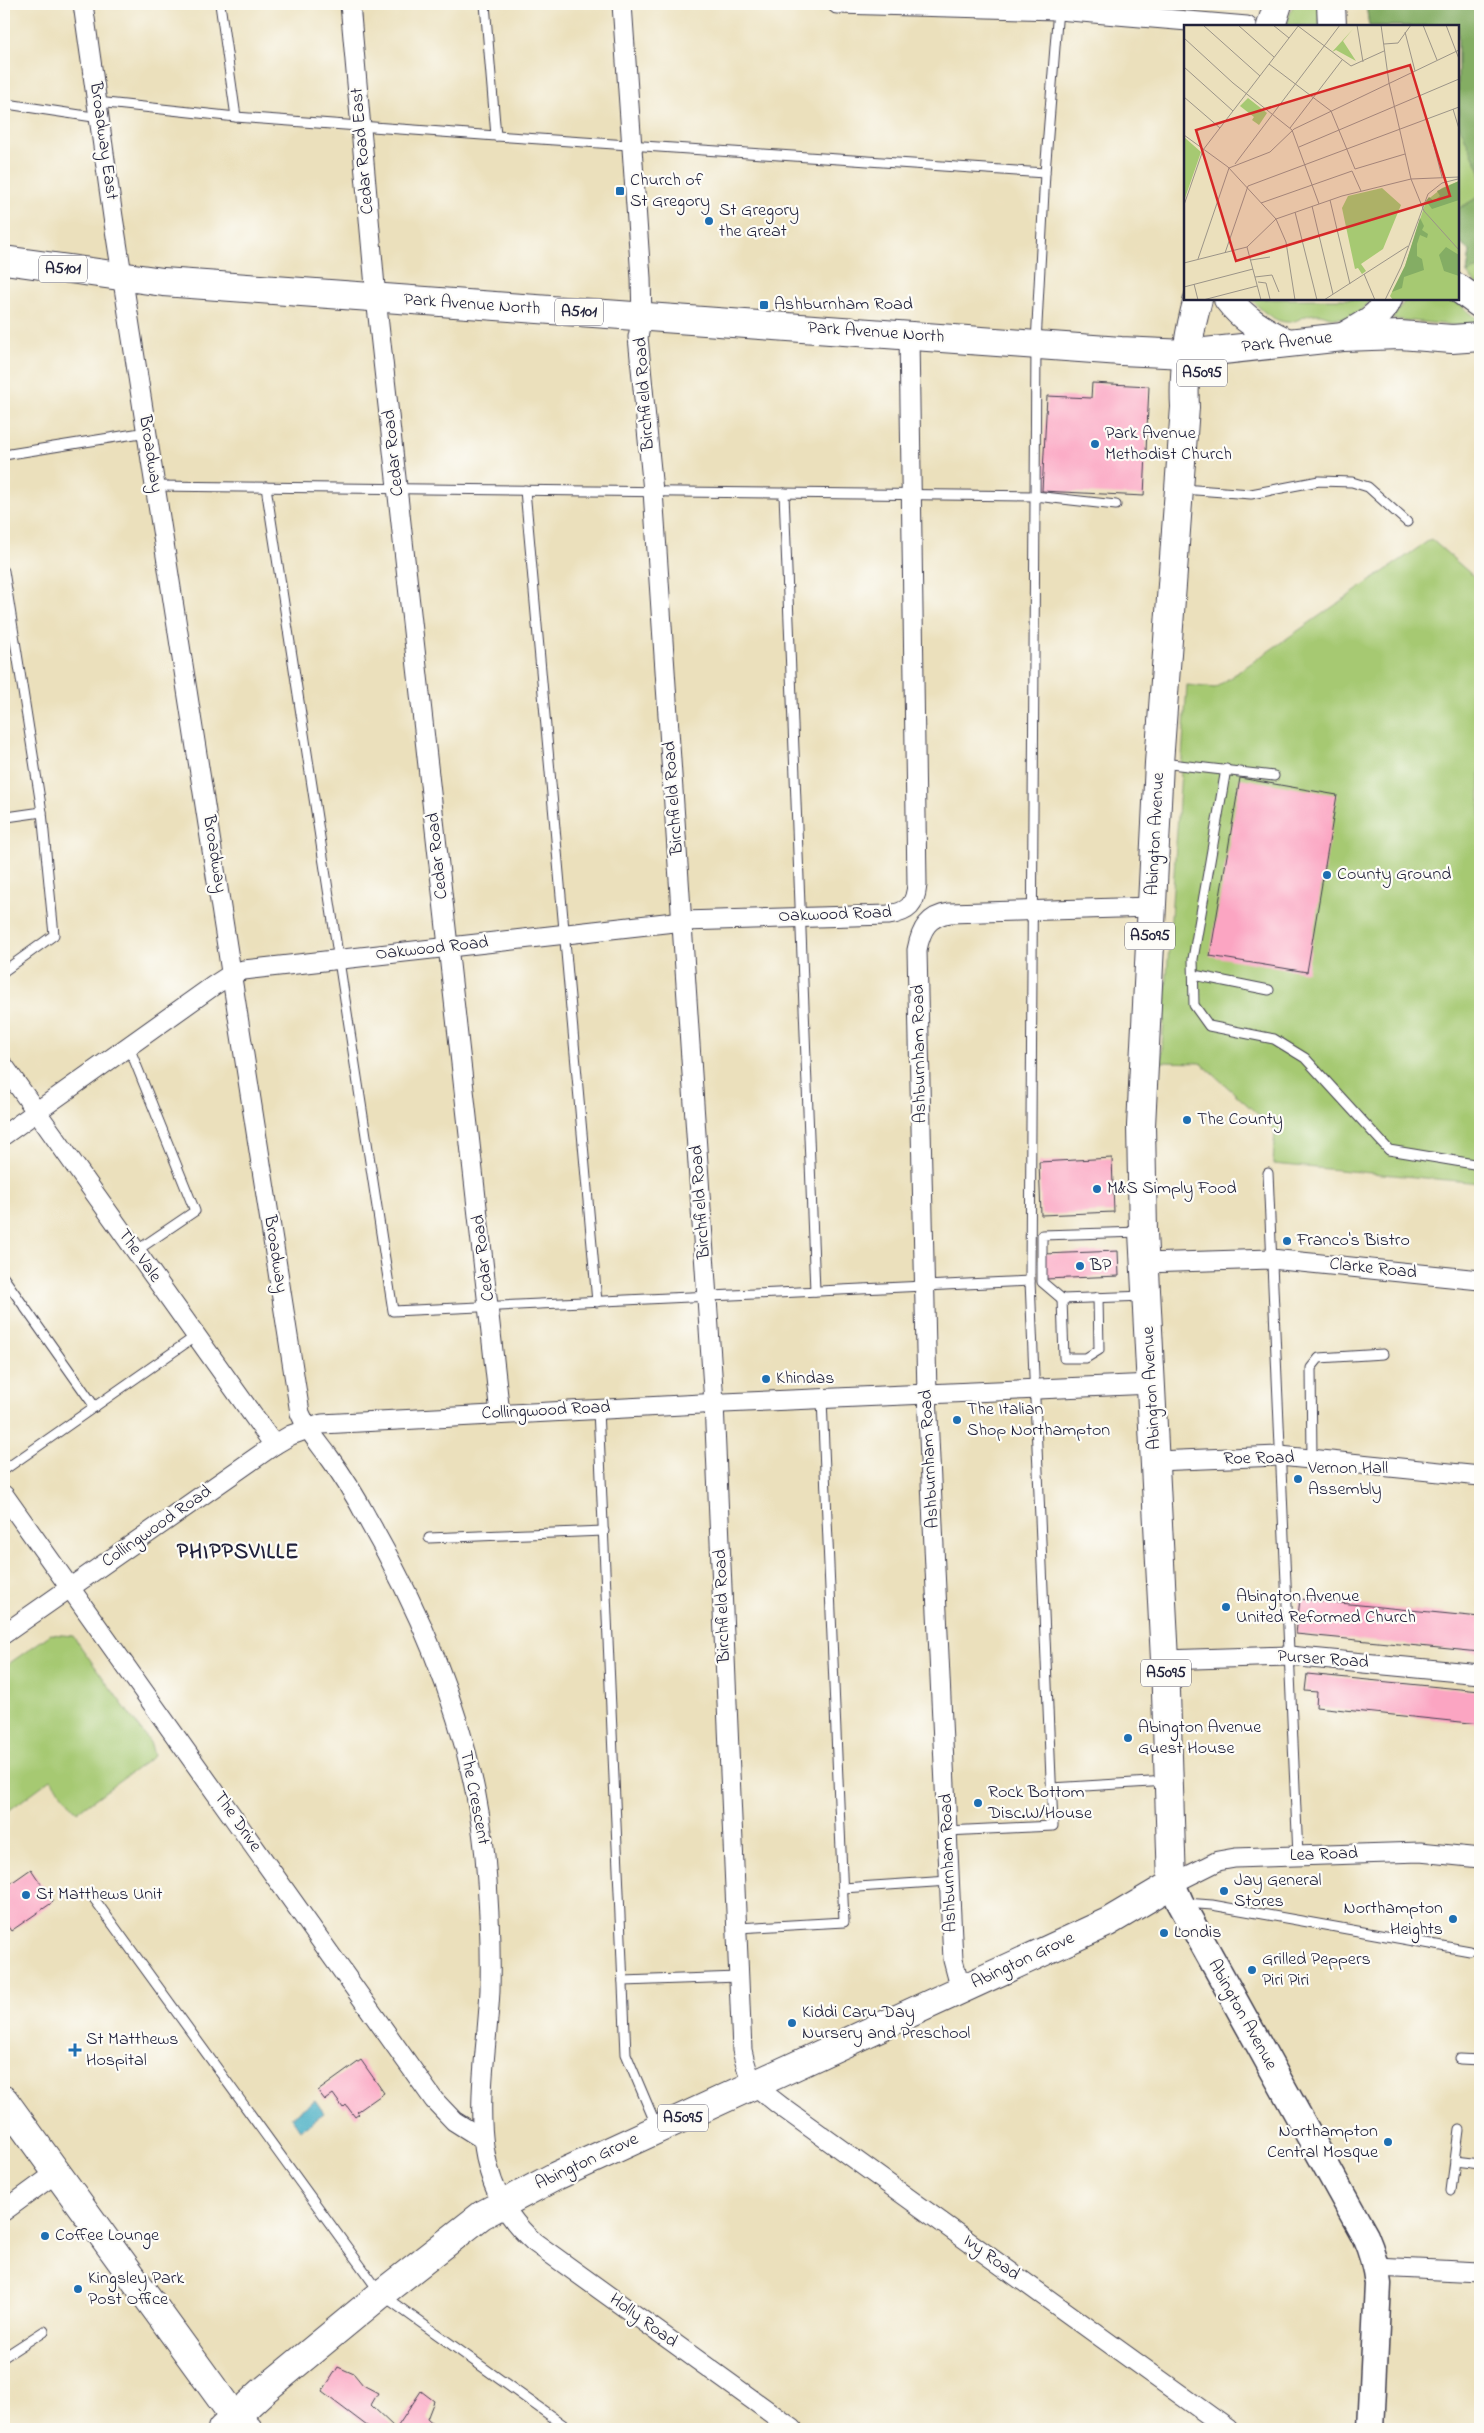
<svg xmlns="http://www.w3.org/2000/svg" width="1484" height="2433" font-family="'Indie Flower',sans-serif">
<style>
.green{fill:#a6c972;stroke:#647656}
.forest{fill:#84ad64;stroke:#536850}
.water{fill:#44adc3;stroke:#33687f}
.building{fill:#fba5c2}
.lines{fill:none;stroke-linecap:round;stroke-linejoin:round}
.lane-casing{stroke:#403e4e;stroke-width:11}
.street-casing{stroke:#403e4e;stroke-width:21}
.secondary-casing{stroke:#403e4e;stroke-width:29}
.primary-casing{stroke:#403e4e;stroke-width:30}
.lane{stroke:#fff;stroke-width:9}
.street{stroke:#fff;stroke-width:19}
.secondary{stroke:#fff;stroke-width:26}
.primary{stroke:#fff;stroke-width:28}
.poi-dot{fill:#1f6fb2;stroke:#fdfcf7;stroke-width:2}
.labels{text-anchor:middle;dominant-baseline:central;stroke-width:4.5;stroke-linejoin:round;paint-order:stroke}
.shield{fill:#fdfcf7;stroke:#646373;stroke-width:1}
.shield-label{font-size:16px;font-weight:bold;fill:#22223b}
.street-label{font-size:18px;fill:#22223b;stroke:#fdfcf7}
.poi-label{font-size:18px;fill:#22223b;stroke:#fdfcf7;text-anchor:start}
.district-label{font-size:22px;font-weight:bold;letter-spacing:1px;fill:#22223b;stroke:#fdfcf7}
.inset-road{fill:none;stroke:#9b9488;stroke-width:1}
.view{fill:#d62828;fill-opacity:0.15;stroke:#d62828;stroke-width:2.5}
.inset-edge{fill:none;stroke:#22223b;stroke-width:2.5}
</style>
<rect width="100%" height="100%" fill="#fdfcf7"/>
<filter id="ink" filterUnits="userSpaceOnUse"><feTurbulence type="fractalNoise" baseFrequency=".02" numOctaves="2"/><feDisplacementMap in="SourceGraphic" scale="10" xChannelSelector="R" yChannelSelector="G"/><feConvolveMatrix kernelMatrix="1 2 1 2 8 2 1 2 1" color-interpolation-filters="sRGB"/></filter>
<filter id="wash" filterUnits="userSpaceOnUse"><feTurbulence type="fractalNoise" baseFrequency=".0096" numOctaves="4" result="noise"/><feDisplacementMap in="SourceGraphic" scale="20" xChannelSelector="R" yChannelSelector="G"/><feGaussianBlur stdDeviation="1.12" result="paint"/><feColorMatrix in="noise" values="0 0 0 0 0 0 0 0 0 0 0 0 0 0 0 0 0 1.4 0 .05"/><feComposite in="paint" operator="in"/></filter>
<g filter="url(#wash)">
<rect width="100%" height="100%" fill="#ebe0bc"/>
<!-- green -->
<g class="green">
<path d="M1293 4H1319L1320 26H1286Z"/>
<path d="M1366 4H1480V288L1467 274 1470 251 1458 240V26H1369Z"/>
<path d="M1251 299H1372C1363 311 1351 319 1336 318 1330 318 1326 315 1320 314 1306 313 1301 320 1291 322 1275 324 1260 309 1251 299Z"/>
<path d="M1406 299H1453L1480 321V324L1470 327 1392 319Z"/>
<path d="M1431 539 1480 582V1183L1273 1164 1275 1130 1201 1063 1161 1062 1187 685 1215 688Z"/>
<path d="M51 1634 73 1636 151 1744 154 1756 77 1812 51 1779 4 1814V1667Z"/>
</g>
<!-- forest -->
<g class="forest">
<path d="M1366 4H1480V171L1458 122V26H1369Z"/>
<path d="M1480 196V267L1467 274 1470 251 1458 240V209Z"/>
</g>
<!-- water -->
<path class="water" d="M315 2100 324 2113 300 2130 291 2117Z"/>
<g id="blocks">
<!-- building -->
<g class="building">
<path d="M1092 383 1149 386 1144 496 1042 491 1047 396 1091 398Z"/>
<path d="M1240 778 1337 795 1307 972 1210 956Z"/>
<path d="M1112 1158 1114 1212 1041 1215 1039 1162Z"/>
<path d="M1118 1251 1119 1276 1045 1279 1044 1254Z"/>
<path d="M1300 1599 1480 1617V1652L1296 1634Z"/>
<path d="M1307 1674 1480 1691V1724L1316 1707 1317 1692 1305 1691Z"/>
<path d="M31 1869 53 1902 11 1931 4 1921V1888Z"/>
<path d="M361 2060 384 2093 357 2112 359 2114 355 2117 346 2105 343 2108 333 2094 325 2100 318 2091Z"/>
<path d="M338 2367 354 2374 363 2385 378 2393 371 2405 396 2429H371L322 2392Z"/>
<path d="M421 2391 434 2401 427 2419 436 2427 433 2429H396Z"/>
</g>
</g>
</g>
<g filter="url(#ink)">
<use href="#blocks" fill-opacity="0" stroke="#403e4e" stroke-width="1"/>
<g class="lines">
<defs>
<g id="lane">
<path d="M220 4 236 117"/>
<path d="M485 4 496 136"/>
<path d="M97 102 236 117 496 136 1045 173"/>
<path d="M7 104 100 118"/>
<path d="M4 455 147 432"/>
<path d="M155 486 1035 496 1116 505"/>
<path d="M266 487 393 1311 1030 1281"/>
<path d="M1182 489 1251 494 1319 481 1352 482 1368 487 1407 522"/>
<path d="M525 490 597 1302"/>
<path d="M784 493 815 1291"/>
<path d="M4 571 42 812 54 935 4 971"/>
<path d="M1162 763 1274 776"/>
<path d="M1226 769 1193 959 1194 1005 1209 1026 1274 1039 1305 1058 1389 1150 1480 1165"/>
<path d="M4 812 7 817 42 812"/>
<path d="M1194 975 1269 990"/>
<path d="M129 1047 195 1211 136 1251"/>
<path d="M1268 1173 1298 1856"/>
<path d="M1141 1232 1042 1235V1282L1062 1299 1145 1296"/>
<path d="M4 1278 95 1407"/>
<path d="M1062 1299 1064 1358H1086L1099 1350 1098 1297"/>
<path d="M598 1409 626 2054 657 2127"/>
<path d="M1312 1459 1311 1368 1319 1358 1383 1354"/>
<path d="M4 1470 196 1336"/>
<path d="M429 1538 604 1531"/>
<path d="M1052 1788 1167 1781"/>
<path d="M947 1831 1053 1826 1030 1281 1036 343 1045 173 1058 9"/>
<path d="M843 1888 949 1881"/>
<path d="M90 1893 381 2294 569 2429"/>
<path d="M1185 1903 1212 1905 1470 1951"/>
<path d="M737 1928 844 1922 822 1399"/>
<path d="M623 1981 739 1977"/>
<path d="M1460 2059 1480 2060"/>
<path d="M1455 2161 1480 2164"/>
<path d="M1451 2191 1459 2130"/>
<path d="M4 2357 44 2331"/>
</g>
<g id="street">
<path d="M83 4 113 217 300 1413C307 1430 318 1442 329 1457 343 1476 356 1497 367 1518 427 1622 473 1736 485 1856 489 1901 491 1945 490 1990 486 2078 458 2175 534 2242L793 2429"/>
<path d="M350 4 376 298 500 1414"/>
<path d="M622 4 641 278 642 318 638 337 653 491 714 1403 742 2050C749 2084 755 2086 782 2107L1228 2429"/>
<path d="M837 4 1058 10 1247 26"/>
<path d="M4 1066 274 1445"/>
<path d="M4 1135 213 986 233 973 244 970 683 921 888 915C909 912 915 905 917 885L909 336"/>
<path d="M1145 1263 1271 1259 1480 1280"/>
<path d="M1156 1461 1280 1456 1480 1476"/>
<path d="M4 1495 434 2100 454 2121 481 2138"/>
<path d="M4 1634 274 1445 291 1435 322 1424 701 1404 1152 1384"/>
<path d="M1165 1660 1289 1656 1480 1674"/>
<path d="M1172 1884 1218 1861 1235 1858 1420 1852 1480 1858"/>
<path d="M961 1990 953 1960 927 1394 917 950C921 929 928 916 950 913L1151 907"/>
<path d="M4 2211 56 2173"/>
<path d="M1376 2267 1480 2272"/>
</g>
<path id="secondary" d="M1172 1884 1180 1902 1365 2236C1372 2252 1376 2266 1378 2284L1371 2429"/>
<g id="primary">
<path d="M1331 4 1332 26"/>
<path d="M1271 26 1278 4"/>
<path d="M4 260 163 282 1121 351 1186 354 1343 337 1400 335 1452 339 1480 337"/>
<path d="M1458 288 1480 304"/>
<path d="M1228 299C1243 319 1263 331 1286 342"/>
<path d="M1345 336C1361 327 1381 317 1388 299"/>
<path d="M4 2100 235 2418 248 2429"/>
<path d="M222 2429 262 2392 381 2294 482 2215 556 2176 1108 1922 1172 1884 1165 1660 1143 1232 1141 1126 1159 763 1185 407C1183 370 1188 335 1198 299"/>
</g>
</defs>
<!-- lane casing -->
<use href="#lane" class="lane-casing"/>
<!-- street casing -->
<use href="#street" class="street-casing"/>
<!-- secondary casing -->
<use href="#secondary" class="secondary-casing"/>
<!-- primary casing -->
<use href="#primary" class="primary-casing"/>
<!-- lane -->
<use href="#lane" class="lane"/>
<!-- street -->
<use href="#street" class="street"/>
<!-- secondary -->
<use href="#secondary" class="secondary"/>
<!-- primary -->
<use href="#primary" class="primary"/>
</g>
</g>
<!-- markers -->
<g class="poi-dot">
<rect x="615" y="186" width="10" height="10" rx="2.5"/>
<circle cx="709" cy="221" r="5"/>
<rect x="759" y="300" width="10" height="10" rx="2.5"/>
<circle cx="1095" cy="444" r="5"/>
<circle cx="1327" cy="875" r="5"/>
<circle cx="1187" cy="1120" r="5"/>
<circle cx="1097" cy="1189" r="5"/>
<circle cx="1287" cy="1241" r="5"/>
<circle cx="1080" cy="1266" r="5"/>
<circle cx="766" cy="1379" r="5"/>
<circle cx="957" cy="1420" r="5"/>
<circle cx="1298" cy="1479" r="5"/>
<circle cx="1226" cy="1607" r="5"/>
<circle cx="1128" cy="1738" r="5"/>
<circle cx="978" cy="1803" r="5"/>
<circle cx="1224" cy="1891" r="5"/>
<circle cx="26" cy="1895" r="5"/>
<circle cx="1453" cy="1919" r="5"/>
<circle cx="1164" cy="1933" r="5"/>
<circle cx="1252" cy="1970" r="5"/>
<circle cx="792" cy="2023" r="5"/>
<path d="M72.5 2042.5h5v5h5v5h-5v5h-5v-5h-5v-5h5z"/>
<circle cx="1388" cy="2142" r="5"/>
<circle cx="45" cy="2236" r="5"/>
<circle cx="78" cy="2289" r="5"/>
</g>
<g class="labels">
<!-- shield labels -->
<g class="shield">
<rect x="39" y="255.5" width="48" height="27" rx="4"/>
<rect x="555" y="298.5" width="48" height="27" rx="4"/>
<rect x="1177" y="359.5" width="50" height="27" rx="4"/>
<rect x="1125" y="922.5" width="50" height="27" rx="4"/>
<rect x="1141" y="1659.5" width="50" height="27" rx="4"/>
<rect x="658" y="2104.5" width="50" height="27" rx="4"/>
</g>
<g class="shield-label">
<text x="63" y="269">A5101</text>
<text x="579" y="312">A5101</text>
<text x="1202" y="373">A5095</text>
<text x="1150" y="936">A5095</text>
<text x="1166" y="1673">A5095</text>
<text x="683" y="2118">A5095</text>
</g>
<!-- street labels -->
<g class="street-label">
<text transform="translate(103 141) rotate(82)">Broadway East</text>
<text transform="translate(363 151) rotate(-95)">Cedar Road East</text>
<text transform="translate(472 305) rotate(4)">Park Avenue North</text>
<text transform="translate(876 333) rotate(4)">Park Avenue North</text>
<text transform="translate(1287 343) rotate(-6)">Park Avenue</text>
<text transform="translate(645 394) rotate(-94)">Birchfield Road</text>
<text transform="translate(394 453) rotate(-96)">Cedar Road</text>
<text transform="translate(150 454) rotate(81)">Broadway</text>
<text transform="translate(674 798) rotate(-94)">Birchfield Road</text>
<text transform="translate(1156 834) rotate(-87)">Abington Avenue</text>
<text transform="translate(214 854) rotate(81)">Broadway</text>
<text transform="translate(438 856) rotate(-96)">Cedar Road</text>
<text transform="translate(835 915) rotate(-2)">Oakwood Road</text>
<text transform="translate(432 949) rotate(-6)">Oakwood Road</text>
<text transform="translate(920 1054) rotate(-91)">Ashburnham Road</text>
<text transform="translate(701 1202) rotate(-94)">Birchfield Road</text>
<text transform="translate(275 1254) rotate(81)">Broadway</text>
<text transform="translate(139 1256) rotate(54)">The Vale</text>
<text transform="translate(484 1258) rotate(-97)">Cedar Road</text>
<text transform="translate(1373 1269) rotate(6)">Clarke Road</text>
<text transform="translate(1152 1388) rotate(-93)">Abington Avenue</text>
<text transform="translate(546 1411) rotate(-3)">Collingwood Road</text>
<text transform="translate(930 1459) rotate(-93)">Ashburnham Road</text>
<text transform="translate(1259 1459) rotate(-1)">Roe Road</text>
<text transform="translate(157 1527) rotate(-35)">Collingwood Road</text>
<text transform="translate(723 1606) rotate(-92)">Birchfield Road</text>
<text transform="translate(1323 1660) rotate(4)">Purser Road</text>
<text transform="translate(474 1798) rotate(79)">The Crescent</text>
<text transform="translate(237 1822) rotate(55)">The Drive</text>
<text transform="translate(1324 1855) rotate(-2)">Lea Road</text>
<text transform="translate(949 1863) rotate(-92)">Ashburnham Road</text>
<text transform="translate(1023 1961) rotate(-25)">Abington Grove</text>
<text transform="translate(1242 2015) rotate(61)">Abington Avenue</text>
<text transform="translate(587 2162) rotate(-25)">Abington Grove</text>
<text transform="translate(991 2258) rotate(36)">Ivy Road</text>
<text transform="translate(643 2321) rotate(36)">Holly Road</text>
</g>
<!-- poi labels -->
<g class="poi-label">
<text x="630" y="181">Church of<tspan x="630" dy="21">St Gregory</tspan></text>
<text x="719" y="211">St Gregory<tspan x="719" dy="21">the Great</tspan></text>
<text x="774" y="305">Ashburnham Road</text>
<text x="1105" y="434">Park Avenue<tspan x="1105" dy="21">Methodist Church</tspan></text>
<text x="1337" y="875">County Ground</text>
<text x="1197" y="1120">The County</text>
<text x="1107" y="1189">M&amp;S Simply Food</text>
<text x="1297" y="1241">Franco's Bistro</text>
<text x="1090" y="1266">BP</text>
<text x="776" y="1379">Khindas</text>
<text x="967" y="1410">The Italian<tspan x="967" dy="21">Shop Northampton</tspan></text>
<text x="1308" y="1469">Vernon Hall<tspan x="1308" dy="21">Assembly</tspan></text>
<text x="1236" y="1597">Abington Avenue<tspan x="1236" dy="21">United Reformed Church</tspan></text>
<text x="1138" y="1728">Abington Avenue<tspan x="1138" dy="21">Guest House</tspan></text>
<text x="988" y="1793">Rock Bottom<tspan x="988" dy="21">Disc.W/House</tspan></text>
<text x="1234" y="1881">Jay General<tspan x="1234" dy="21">Stores</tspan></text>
<text x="36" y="1895">St Matthews Unit</text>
<text x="1443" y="1909" text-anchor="end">Northampton<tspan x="1443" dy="21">Heights</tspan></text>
<text x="1174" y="1933">Londis</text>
<text x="1262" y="1960">Grilled Peppers<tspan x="1262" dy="21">Piri Piri</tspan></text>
<text x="802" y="2013">Kiddi Caru Day<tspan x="802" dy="21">Nursery and Preschool</tspan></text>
<text x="86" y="2040">St Matthews<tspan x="86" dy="21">Hospital</tspan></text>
<text x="1378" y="2132" text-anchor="end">Northampton<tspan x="1378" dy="21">Central Mosque</tspan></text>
<text x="55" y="2236">Coffee Lounge</text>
<text x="88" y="2279">Kingsley Park<tspan x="88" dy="21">Post Office</tspan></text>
</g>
<!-- district labels -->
<g class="district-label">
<text x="238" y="1553">PHIPPSVILLE</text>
</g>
</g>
<!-- overview -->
<g transform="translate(1184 25)">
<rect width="275" height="275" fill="#ebe0bc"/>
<path d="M169 4 159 16 172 36 152 25 148 27ZM64 73 83 88 75 100 68 95 70 92 56 81ZM0 112 17 127 0 176ZM275 156V275H209L206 271 221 241 242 176 258 163ZM198 163 217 180 199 224 177 239 182 246 178 249 174 243 171 244 158 183 164 171Z" fill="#a6c972"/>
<path d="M275 156V175L248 184 242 176 245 172 250 176 256 171 253 166ZM236 193 240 201 238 205 244 209 243 213 236 210 233 219V231L238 234 240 245 220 252 218 263 208 267 221 241ZM262 222 275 230V251L260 246 255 230Z" fill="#84ad64"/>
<path class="inset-road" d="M19 0 76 51M54 0 90 32M89 0 105 13M173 0 179 37M197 0 205 58 227 154 240 186 275 225M239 0 253 35M262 0 275 34M114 1 167 41 200 26M221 7 231 46M0 13 49 58 108 105 135 179M200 19 214 18 227 0M85 39 147 86 171 144 221 129M0 42 49 86M0 72 36 103M269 84 275 104M243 94 258 152M106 103 158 35M0 110 44 142 92 194M115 122 275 54M51 139 156 0M146 175 166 259M77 178 168 146 177 166M0 180 19 125 115 0M128 181 149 269M111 187 133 275M92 194 102 217 111 275M63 222 77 275M41 228 64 161 275 82M14 234 45 143 86 127 110 104 275 25M67 235 86 232M0 238 63 222 92 194 158 171 227 154 275 152M180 249 191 275M71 252 88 250 95 267M74 257 82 258 86 274M10 259 14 275M0 262 69 244M19 275 73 261M140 275 224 221M201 275 217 242 244 169 258 158 274 154"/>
<path class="view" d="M226 40 266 171 52 236 12 105Z"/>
<rect width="275" height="275" class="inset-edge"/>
</g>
<!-- margin -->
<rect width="1484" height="2433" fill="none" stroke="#fdfcf7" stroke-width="20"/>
</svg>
